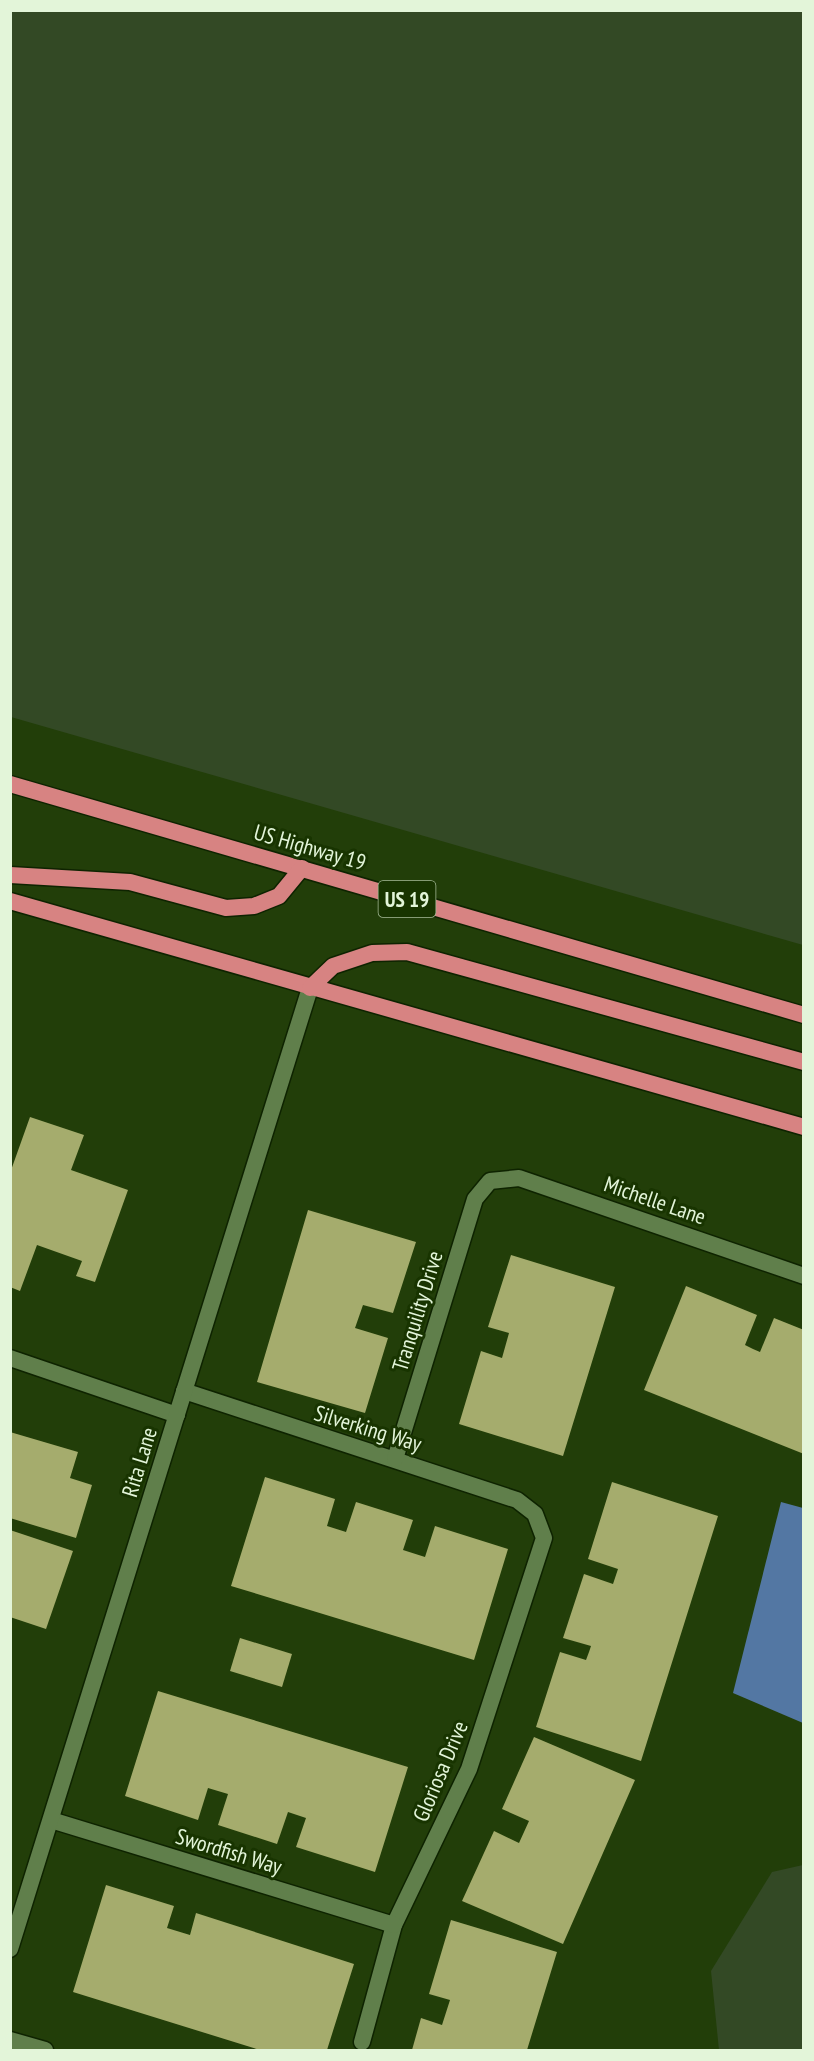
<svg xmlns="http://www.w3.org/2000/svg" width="814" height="2061" font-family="'PT Sans Narrow',sans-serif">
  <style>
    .green { fill: #334925 }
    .water { fill: #5377a3 }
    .building { fill: #a5ac6d }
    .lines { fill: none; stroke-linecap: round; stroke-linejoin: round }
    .minor-casing { stroke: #0e2300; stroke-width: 19 }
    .trunk-casing { stroke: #0e2300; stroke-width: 19 }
    .minor { stroke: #607f4b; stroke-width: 16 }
    .trunk { stroke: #d78382; stroke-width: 16 }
    .labels { text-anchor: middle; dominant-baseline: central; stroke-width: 6; stroke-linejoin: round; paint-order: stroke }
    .shield { fill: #183400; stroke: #a6bb98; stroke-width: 1.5 }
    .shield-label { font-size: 21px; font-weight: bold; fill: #e3f5d9 }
    .street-label { font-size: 22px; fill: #e3f5d9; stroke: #183400 }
  </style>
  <rect width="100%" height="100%" fill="#223e09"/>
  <g class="green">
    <polygon points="10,11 803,11 803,945 11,717"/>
    <polygon points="803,1865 803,2050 719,2050 711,1971 772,1872"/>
  </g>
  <polygon class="water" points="781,1502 803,1508 803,1723 733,1693"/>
  <g class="building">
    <polygon points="30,1117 84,1135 71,1170 128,1190 95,1282 76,1276 82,1261 37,1245 20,1291 10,1287 10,1173"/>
    <polygon points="308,1210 416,1242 393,1313 363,1305 355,1328 388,1338 365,1413 257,1382"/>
    <polygon points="511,1255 615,1287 563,1456 459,1424 481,1351 502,1358 509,1333 488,1327"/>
    <polygon points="686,1286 757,1315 745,1345 753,1349 760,1352 774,1318 804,1330 804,1454 644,1390"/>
    <polygon points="10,1432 78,1452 70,1478 92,1485 76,1538 10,1518"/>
    <polygon points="265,1477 335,1499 327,1526 346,1532 356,1502 413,1520 403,1550 425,1557 435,1526 508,1549 474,1660 231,1586"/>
    <polygon points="612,1482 718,1516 641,1761 536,1727 560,1652 586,1660 589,1652 591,1646 563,1638 584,1574 613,1584 618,1569 588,1559"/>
    <polygon points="10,1530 73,1551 46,1629 10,1617"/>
    <polygon points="240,1638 292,1654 282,1687 230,1671"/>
    <polygon points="158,1691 408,1767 375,1872 296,1847 306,1818 288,1812 277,1844 218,1825 228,1794 208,1788 198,1820 125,1796"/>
    <polygon points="534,1737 635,1780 563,1944 462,1901 494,1831 519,1843 529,1821 502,1809"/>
    <polygon points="106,1885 174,1906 167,1928 190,1935 196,1913 354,1964 327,2050 260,2050 73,1992"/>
    <polygon points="451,1920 557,1952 527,2050 412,2050 421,2018 442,2025 450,2000 429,1994"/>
  </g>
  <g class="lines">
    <g class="minor-casing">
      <g id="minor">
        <polyline points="10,1358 177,1415"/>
        <polyline points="184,1391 517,1500 535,1514 544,1538 469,1769 394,1925 362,2042"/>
        <polyline points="395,1459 475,1199 490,1181 519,1178 804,1276"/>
        <polyline points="51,1820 394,1925"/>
        <polyline points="10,1949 310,988"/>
        <polyline points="10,2040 45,2050"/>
      </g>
    </g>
    <g class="trunk-casing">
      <g id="trunk">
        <polyline points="10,784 804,1015"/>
        <polyline points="10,875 130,882 226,908 254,906 279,896 302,868"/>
        <polyline points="10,901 804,1127"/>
        <polyline points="310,988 333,966 372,953 407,952 804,1062"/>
      </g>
    </g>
    <use href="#minor" class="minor"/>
    <use href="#trunk" class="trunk"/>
  </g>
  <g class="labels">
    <rect class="shield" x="378.5" y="881" width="57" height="36" rx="4.5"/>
    <g class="shield-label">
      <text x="407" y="899">US 19</text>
    </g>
    <g class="street-label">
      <text transform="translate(310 847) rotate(16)">US Highway 19</text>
      <text transform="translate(655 1200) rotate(19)">Michelle Lane</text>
      <text transform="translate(417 1311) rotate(-73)">Tranquility Drive</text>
      <text transform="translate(368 1428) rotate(17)">Silverking Way</text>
      <text transform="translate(139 1462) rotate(-73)">Rita Lane</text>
      <text transform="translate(440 1771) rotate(-67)">Gloriosa Drive</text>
      <text transform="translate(229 1851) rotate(17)">Swordfish Way</text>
    </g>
  </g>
  <rect width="814" height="2061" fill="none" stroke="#e3f5d9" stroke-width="24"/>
</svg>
